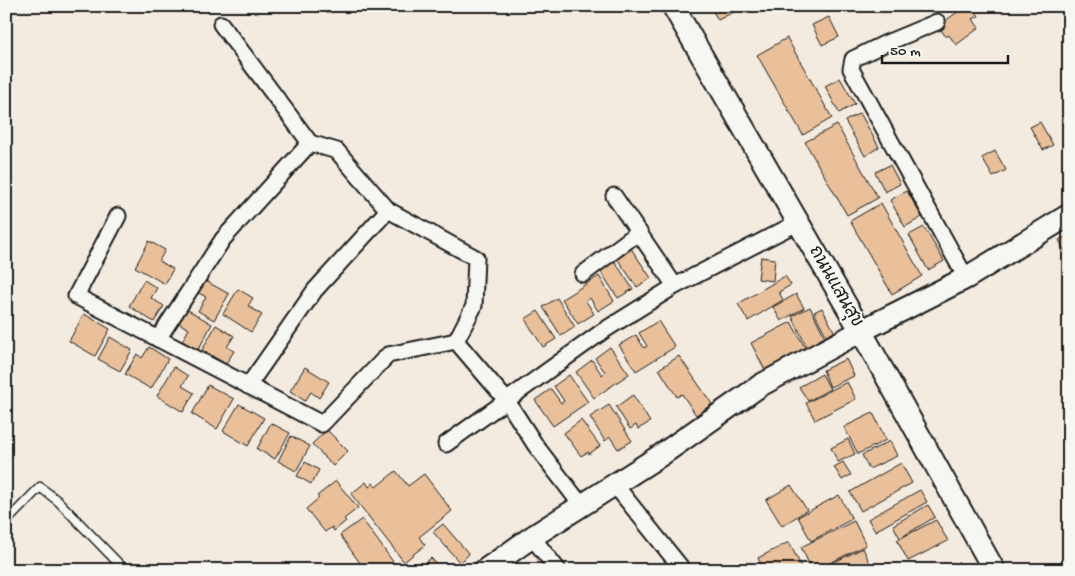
<svg xmlns="http://www.w3.org/2000/svg" width="1075" height="576" font-family="'Gochi Hand','Playpen Sans Thai',sans-serif">
  <style>
    .building { fill: #e9c099; stroke: #1c1c1c }
    .lines { fill: none; stroke-linecap: round; stroke-linejoin: round }
    .lane-casing { stroke: #1c1c1c; stroke-width: 11 }
    .street-casing { stroke: #1c1c1c; stroke-width: 19 }
    .secondary-casing { stroke: #1c1c1c; stroke-width: 25 }
    .lane { stroke: #f6f6f2; stroke-width: 8 }
    .street { stroke: #f6f6f2; stroke-width: 15 }
    .secondary { stroke: #f6f6f2; stroke-width: 21 }
    .labels { text-anchor: middle; dominant-baseline: central; stroke-width: 4.5; stroke-linejoin: round; paint-order: stroke }
    .street-label { font-size: 18px; fill: #1c1c1c; stroke: #f6f6f2 }
  </style>
  <rect width="100%" height="100%" fill="#f3ebe0"/>
  <filter id="ink" filterUnits="userSpaceOnUse"><feTurbulence type="fractalNoise" baseFrequency=".02" numOctaves="2"/><feDisplacementMap in="SourceGraphic" scale="10" xChannelSelector="R" yChannelSelector="G"/><feConvolveMatrix kernelMatrix="1 2 1 2 8 2 1 2 1" color-interpolation-filters="sRGB"/></filter>
  <g filter="url(#ink)">
    <g class="building">
      <polygon points="710,6 745,6 718,20"/>
      <polygon points="966,6 972,6 979,16 973,19 979,28 956,45 949,35 946,37 938,26"/>
      <polygon points="829,17 839,37 822,45 812,25"/>
      <polygon points="787,38 832,118 803,135 757,55"/>
      <polygon points="840,78 855,104 839,113 825,86"/>
      <polygon points="860,113 879,147 865,156 845,121"/>
      <polygon points="1040,122 1053,145 1043,150 1030,127"/>
      <polygon points="837,125 878,198 847,215 805,142"/>
      <polygon points="995,151 1006,170 993,177 982,158"/>
      <polygon points="890,165 900,184 885,192 875,172"/>
      <polygon points="907,191 922,217 905,227 890,200"/>
      <polygon points="881,203 922,276 892,294 850,221"/>
      <polygon points="924,227 944,261 928,270 909,235"/>
      <polygon points="1069,235 1069,255 1067,256 1059,240"/>
      <polygon points="149,241 165,250 159,261 173,269 165,284 135,267"/>
      <polygon points="630,247 651,278 637,287 616,257"/>
      <polygon points="761,257 775,259 773,281 758,279"/>
      <polygon points="613,259 633,289 618,298 598,268"/>
      <polygon points="599,276 614,301 598,311 590,298 586,301 594,314 578,324 562,299"/>
      <polygon points="785,276 791,285 779,292 783,300 748,321 738,304"/>
      <polygon points="144,280 157,288 151,298 164,306 154,322 129,306"/>
      <polygon points="204,280 229,294 214,320 198,311 206,297 197,292"/>
      <polygon points="238,289 253,298 248,306 262,315 251,332 223,314"/>
      <polygon points="796,294 804,308 781,321 773,307"/>
      <polygon points="557,298 575,327 561,336 543,307"/>
      <polygon points="183,307 212,324 198,350 182,341 189,329 175,321"/>
      <polygon points="810,307 827,341 808,350 792,316"/>
      <polygon points="822,308 835,333 827,337 814,312"/>
      <polygon points="538,311 556,339 543,347 525,319"/>
      <polygon points="84,314 110,329 95,356 69,341"/>
      <polygon points="658,321 675,347 636,371 619,345 636,335 644,348 647,346 639,333"/>
      <polygon points="791,322 807,351 766,372 751,343"/>
      <polygon points="216,325 234,336 227,347 234,351 226,364 202,350"/>
      <polygon points="110,337 132,350 120,371 98,359"/>
      <polygon points="149,347 168,359 151,389 125,374 137,354 142,358"/>
      <polygon points="610,347 629,374 594,398 576,372 592,360 602,375 605,372 595,358"/>
      <polygon points="679,356 712,404 696,415 682,394 677,397 659,369"/>
      <polygon points="846,359 854,376 830,387 823,370"/>
      <polygon points="174,367 188,376 182,386 194,393 183,412 157,396"/>
      <polygon points="305,367 329,382 319,398 311,392 305,401 290,391"/>
      <polygon points="822,374 830,389 808,401 799,387"/>
      <polygon points="569,375 588,402 553,426 535,400 551,389 561,403 564,401 554,386"/>
      <polygon points="847,382 856,399 815,420 806,403"/>
      <polygon points="208,385 234,399 217,429 192,414"/>
      <polygon points="633,395 650,422 638,429 636,425 630,429 616,407"/>
      <polygon points="239,404 264,418 248,446 223,431"/>
      <polygon points="609,405 632,441 618,449 610,437 605,441 590,417"/>
      <polygon points="873,413 886,440 858,454 844,427"/>
      <polygon points="581,420 600,446 589,454 588,452 581,456 564,433"/>
      <polygon points="271,423 290,433 275,459 257,449"/>
      <polygon points="327,430 348,451 333,466 312,444"/>
      <polygon points="291,436 310,446 296,471 278,461"/>
      <polygon points="848,439 855,454 838,462 831,448"/>
      <polygon points="890,441 897,456 869,469 862,455"/>
      <polygon points="305,462 319,470 311,484 297,476"/>
      <polygon points="843,462 851,475 842,480 834,467"/>
      <polygon points="901,463 912,483 861,511 850,492"/>
      <polygon points="396,471 408,486 424,474 452,511 419,537 425,545 404,562 351,494 366,482 369,487 373,483 376,487"/>
      <polygon points="336,481 358,508 344,519 346,521 334,531 332,527 325,532 306,509 319,498 317,496"/>
      <polygon points="791,485 807,510 782,526 766,500"/>
      <polygon points="920,490 927,502 875,531 868,519"/>
      <polygon points="839,495 852,519 811,541 798,517"/>
      <polygon points="928,505 935,517 900,538 893,525"/>
      <polygon points="362,519 399,570 365,570 340,535"/>
      <polygon points="936,520 948,541 908,561 897,540"/>
      <polygon points="854,521 866,545 816,570 812,570 801,547"/>
      <polygon points="443,524 469,554 460,563 433,532"/>
      <polygon points="789,542 803,570 761,570 763,568 758,558"/>
      <polygon points="863,548 873,570 818,570"/>
      <polygon points="431,558 442,570 417,570"/>
    </g>
    <g class="lines">
      <g class="lane-casing">
        <polyline id="lane" points="6,522 40,487 58,501 125,570"/>
      </g>
      <g class="street-casing">
        <g id="street">
          <polyline points="937,22 884,44 853,59 851,69 966,278"/>
          <polyline points="221,24 310,143 337,151 388,210 476,258 474,306 456,341 507,401 536,446 582,506"/>
          <polyline points="614,196 675,286"/>
          <polyline points="118,216 76,296 322,424 388,355 456,341"/>
          <polyline points="583,274 639,232"/>
          <polyline points="158,339 223,239 310,143"/>
          <polyline points="248,386 315,290 388,210"/>
          <polyline points="446,444 603,331 675,286 797,223"/>
          <polyline points="615,485 683,570"/>
          <polyline points="532,537 558,570"/>
        </g>
      </g>
      <g class="secondary-casing">
        <g id="secondary">
          <polyline points="673,6 861,331 994,570"/>
          <polyline points="485,570 532,537 661,455 761,385 861,331 966,278 1069,215"/>
        </g>
      </g>
      <use href="#lane" class="lane"/>
      <use href="#street" class="street"/>
      <use href="#secondary" class="secondary"/>
    </g>
  </g>
  <g class="labels">
    <g class="street-label">
      <text transform="translate(835 287) rotate(60)">ถนนแสนสุข</text>
    </g>
  </g>
  <rect width="1075" height="576" fill="none" stroke="#f6f6f2" stroke-width="25"/>
  <rect x="12" y="12" width="1050" height="551" fill="none" stroke="#1c1c1c" stroke-width="2" filter="url(#ink)"/>
  <path d="M882 55v8h126v-8" fill="none" stroke="#1c1c1c" stroke-width="2.5"/>
  <text x="890" y="55" font-size="15" fill="#1c1c1c" stroke="#f6f6f2" stroke-width="4" paint-order="stroke">50 m</text>
</svg>
